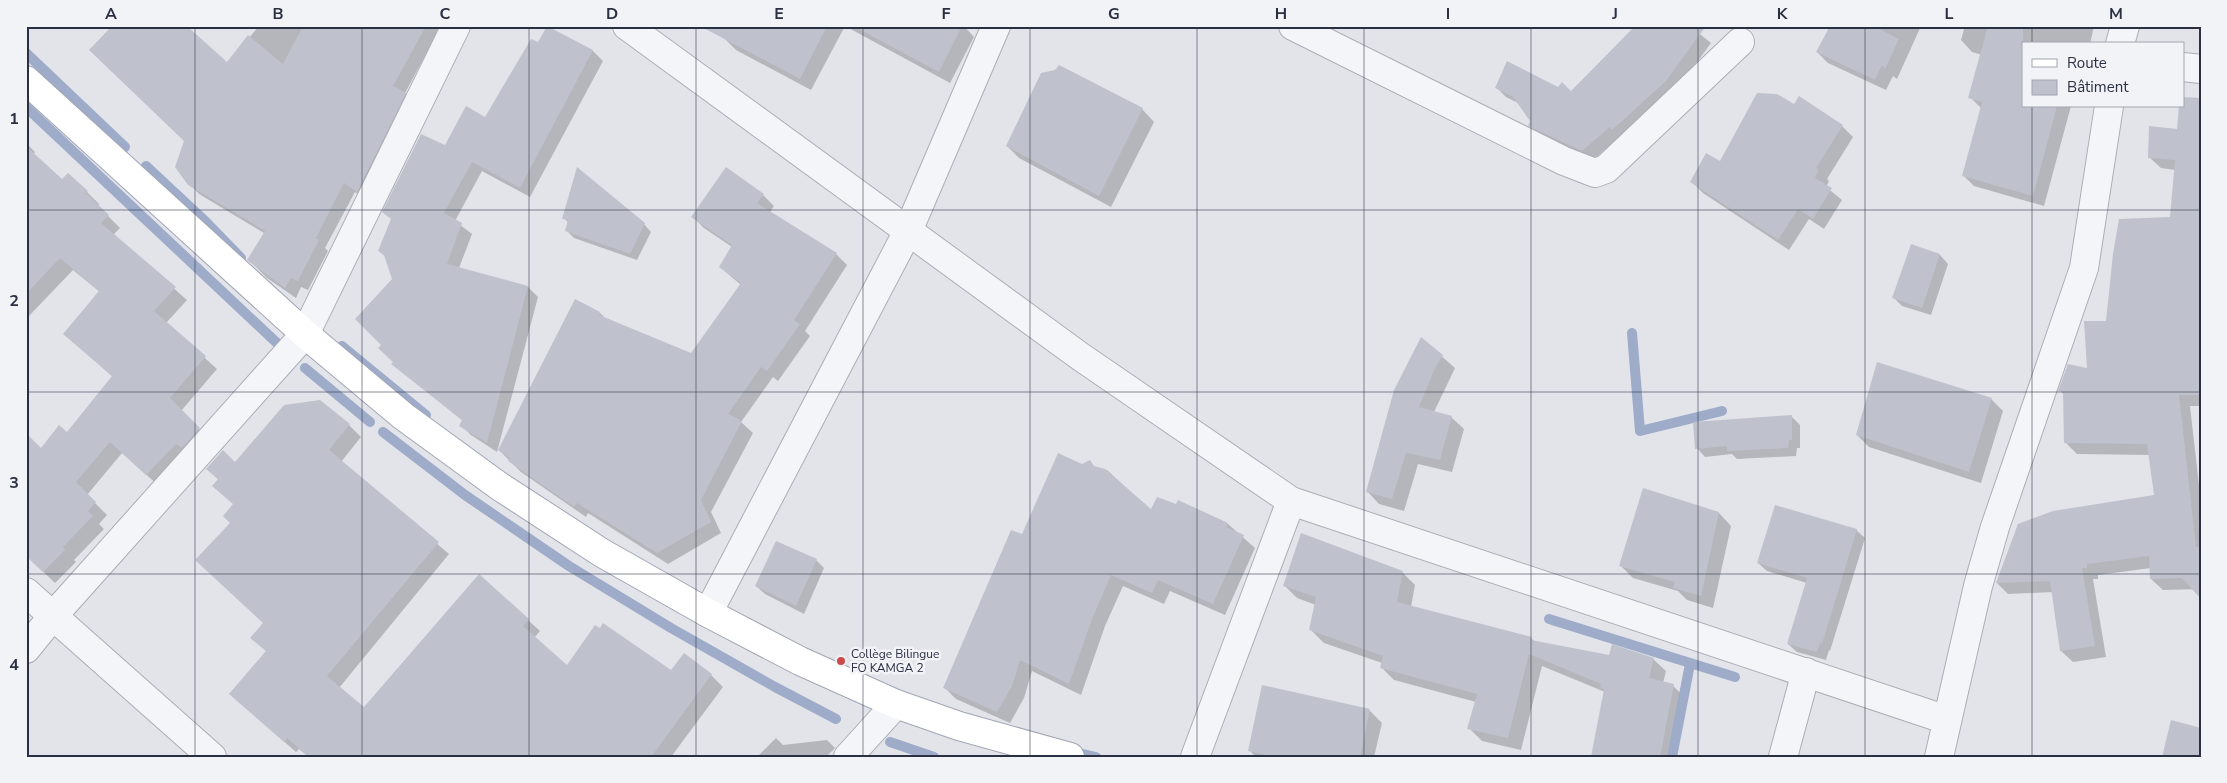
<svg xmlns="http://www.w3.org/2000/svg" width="2227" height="783" font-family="'Nunito Sans',sans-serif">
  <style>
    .shadow { fill: #0003 }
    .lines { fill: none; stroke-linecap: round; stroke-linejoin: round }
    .stream { stroke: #9eacc9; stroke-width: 10 }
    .building { fill: #bfc2cc }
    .minor-casing { stroke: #abaeb7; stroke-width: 30 }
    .major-casing { stroke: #a1a6b5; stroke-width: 30 }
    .minor { stroke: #f4f5f8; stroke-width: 28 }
    .major { stroke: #fff; stroke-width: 28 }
    .grid { fill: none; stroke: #2a2f41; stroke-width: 1; stroke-opacity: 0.55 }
    .poi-dot { fill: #cb4b4a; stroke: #f1f3f7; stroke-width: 2 }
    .labels { text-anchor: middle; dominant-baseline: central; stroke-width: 5; stroke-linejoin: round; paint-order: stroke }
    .poi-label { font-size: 12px; fill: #2a2f41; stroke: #f1f3f7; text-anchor: start }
    .neatline { fill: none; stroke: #2a2f41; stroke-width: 2 }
    .grid-label { font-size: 16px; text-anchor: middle; font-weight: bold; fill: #2a2f41 }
  </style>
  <rect width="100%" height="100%" fill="#e2e4ea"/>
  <g class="shadow">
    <polygon points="259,26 441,26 405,93 415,104 367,201 355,192 325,248 328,251 308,290 301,287 296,298 267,278 249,260 264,233 199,194 189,183 227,64"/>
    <polygon points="730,26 845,26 811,90 736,50 724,38"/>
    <polygon points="845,26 964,26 974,37 950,83"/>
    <polygon points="1690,26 1711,43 1676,91 1623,139 1620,136 1593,160 1540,135 1530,126 1532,121 1520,104 1506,97 1496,87 1558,88 1571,93"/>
    <polygon points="1832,26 1921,26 1897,79 1893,76 1886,90 1828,63 1817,52"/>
    <polygon points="1965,26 2094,26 2090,44 2023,44 2023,106 2071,106 2044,206 1974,186 1963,175 1982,109 1970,97 1982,55 1972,52 1961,40"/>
    <polygon points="548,28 593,51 603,61 530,197 482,171 455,221 472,234 459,268 528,287 538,297 497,452 471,435 461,425 463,421 393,364 394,362 383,345 393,280 386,257 379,251 445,147 486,118 538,44"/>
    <polygon points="1794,106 1842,126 1853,137 1827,179 1829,181 1826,187 1842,200 1824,229 1809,219 1789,250 1703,193 1692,182 1721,163"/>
    <polygon points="1142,109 1154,122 1111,207 1019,158 1007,146"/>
    <polygon points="2201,131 2201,406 2190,406 2201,503 2201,589 2163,590 2151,579 2151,568 2098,575 2098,579 2093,579 2106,657 2073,662 2061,651 2053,592 2008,594 1997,583 2155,496 2150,455 2077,454 2066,443 2064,395 2060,390 2089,370 2107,322 2171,218 2175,170 2161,168 2149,157"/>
    <polygon points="26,143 35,152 33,154 62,180 68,175 87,192 99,204 98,206 120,228 113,235 187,300 166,323 217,369 181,411 211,441 159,486 122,453 87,495 107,515 99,524 104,529 74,560 76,562 55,583 26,555 41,450 67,434 113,377 65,334 100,292 73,270 28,317 26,315"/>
    <polygon points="763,195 774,206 770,212 836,254 847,265 805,331 810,336 778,381 773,377 741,422 753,433 711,512 721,533 668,564 588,513 586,517 521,472 499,450 600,313 606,319 692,355 741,285 720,267 732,247 704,228 693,217"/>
    <polygon points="564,218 644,224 651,232 637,260 574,238 566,230 569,223"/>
    <polygon points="1912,246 1940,255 1948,264 1931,315 1902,306 1894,298"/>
    <polygon points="1422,339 1455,368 1434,412 1451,417 1464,429 1452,472 1418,464 1404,511 1379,504 1367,491"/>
    <polygon points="1991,399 2003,411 1981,483 1869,447 1857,435"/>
    <polygon points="1791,416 1800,425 1800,448 1797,448 1796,456 1737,459 1732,454 1705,457 1697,448"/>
    <polygon points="349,425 361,437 341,462 449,554 339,688 364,709 528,620 540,631 534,638 567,667 671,672 684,655 711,675 723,687 671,757 309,757 299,749 296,752 230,694 267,652 264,649 264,623 232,523 234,505 219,480 207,469 235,464"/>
    <polygon points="1082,465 1107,470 1151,511 1176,506 1178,502 1228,524 1255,548 1225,615 1170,591 1164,604 1123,586 1105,626 1081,695 1032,671 1024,698 1010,723 956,699 945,688 1022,536"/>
    <polygon points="1719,513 1731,526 1713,608 1687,600 1678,591 1633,578 1621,566"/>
    <polygon points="1856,530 1865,538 1830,651 1829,650 1826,660 1797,652 1788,644 1807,583 1767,571 1758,563"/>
    <polygon points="816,560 824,568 804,614 765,594 756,586"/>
    <polygon points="1402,572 1415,585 1411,607 1531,638 1535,642 1610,656 1653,659 1666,671 1663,683 1673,686 1686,698 1675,757 1592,757 1605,692 1542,666 1521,750 1482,741 1469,728 1476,702 1394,680 1381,667 1382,663 1324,643 1311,630 1316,605 1297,598 1284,585"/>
    <polygon points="1263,687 1370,711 1382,723 1374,757 1256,757 1249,750"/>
    <polygon points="776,738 783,745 827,740 835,748 826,757 757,757"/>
  </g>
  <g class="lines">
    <g class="stream">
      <polyline points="26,53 125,147"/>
      <polyline points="26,107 278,344"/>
      <polyline points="146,166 206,222 241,258"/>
      <polyline points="1632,333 1640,431 1722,411"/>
      <polyline points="342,346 426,415"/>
      <polyline points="305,368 370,422"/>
      <polyline points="383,432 465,495 569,566 671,628 775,687 836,719"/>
      <polyline points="1549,619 1735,677"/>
      <polyline points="890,742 934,757"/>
      <polyline points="1070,751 1096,757"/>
      <polyline points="1672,757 1690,664"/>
    </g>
  </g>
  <g class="building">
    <polygon points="112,26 187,26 227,62 248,35 283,64 303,26 426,26 393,86 406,93 357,192 344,183 316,238 319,240 298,281 291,278 285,288 247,260 265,231 188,185 175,167 184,141 89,50"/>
    <polygon points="547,26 593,50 520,188 472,162 444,213 462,223 447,264 528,286 487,443 459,426 462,420 391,364 393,362 378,348 381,345 355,319 392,279 384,255 378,251 391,219 382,212 421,134 445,145 466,106 485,117 531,39 538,42"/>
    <polygon points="700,26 827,26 800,79"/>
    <polygon points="853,26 962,26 939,72"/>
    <polygon points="1635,26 1706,26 1666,81 1612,130 1610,127 1582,151 1528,126 1530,121 1513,97 1495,88 1507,61 1558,87 1562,82 1571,91"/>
    <polygon points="1830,26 1874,26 1899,39 1885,69 1882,65 1875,80 1816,52"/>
    <polygon points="1988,26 2023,26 2023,106 2057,106 2033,196 1962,176 1982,102 1968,98"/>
    <polygon points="1059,65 1143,108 1099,196 1006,146 1041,73 1055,70"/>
    <polygon points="1757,93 1777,94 1794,104 1799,96 1843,125 1816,168 1819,169 1815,178 1832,188 1813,219 1798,209 1778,240 1690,182 1706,153 1720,161"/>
    <polygon points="2183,97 2201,98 2201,395 2179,395 2196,547 2201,547 2201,599 2182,578 2150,579 2149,556 2087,564 2087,568 2082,568 2095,646 2060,651 2050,581 1996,583 2018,524 2053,511 2154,495 2147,444 2064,443 2063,392 2058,391 2068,364 2087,368 2084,321 2106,321 2113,254 2119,219 2170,217 2175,160 2148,158 2149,126 2177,129 2179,106 2183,106"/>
    <polygon points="26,146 62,179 68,173 88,191 86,193 109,215 101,223 176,287 154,311 206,356 170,398 200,428 182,448 176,444 146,475 110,442 76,482 96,502 88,511 93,516 63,547 65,550 43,572 26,556 26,433 41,448 59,425 67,432 112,376 63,334 99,291 60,258 26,294"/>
    <polygon points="577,167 645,223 630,254 565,231 568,220 562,219"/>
    <polygon points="726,167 764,194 757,203 837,253 794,320 800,324 767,371 761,367 728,414 742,421 701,500 711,522 657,553 577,503 574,507 508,461 510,458 498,450 575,299 600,312 599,315 691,353 741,283 719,267 732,245 691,217"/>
    <polygon points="1911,244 1940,254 1922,308 1892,298"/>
    <polygon points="1421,337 1443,355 1435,368 1419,407 1452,416 1440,460 1406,453 1392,499 1366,492 1394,390"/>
    <polygon points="1877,362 1992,398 1969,472 1856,435"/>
    <polygon points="320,400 350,424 329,450 439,542 327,676 364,707 479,574 529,619 523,626 567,665 595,625 600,628 603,623 671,670 684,653 712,674 651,757 309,757 287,738 284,742 229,694 266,651 250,638 263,623 195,560 230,523 223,516 233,504 212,486 218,479 206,469 223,450 235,462 284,405"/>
    <polygon points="1792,415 1792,440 1789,440 1788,448 1727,451 1727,446 1695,449 1693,422"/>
    <polygon points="1058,453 1082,464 1090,460 1094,466 1105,469 1151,509 1157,497 1176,504 1178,500 1228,523 1226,527 1244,535 1213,604 1158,580 1152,593 1111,575 1094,614 1069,684 1020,660 1012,686 997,712 943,688 1011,530 1022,534"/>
    <polygon points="1643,488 1719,512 1701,596 1673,588 1675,582 1619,566"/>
    <polygon points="1775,505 1857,529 1822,644 1820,643 1817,652 1787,644 1807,578 1757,563"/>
    <polygon points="1301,533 1403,571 1397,602 1532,637 1531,640 1609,655 1612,644 1654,658 1649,678 1674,684 1660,757 1591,757 1604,689 1600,688 1601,684 1529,654 1508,738 1467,729 1477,694 1380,668 1383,656 1309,630 1316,597 1283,586"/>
    <polygon points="776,541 817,559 796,606 755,586"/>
    <polygon points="1262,685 1370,709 1360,757 1275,757 1248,751"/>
    <polygon points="2171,720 2201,728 2201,757 2162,757"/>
  </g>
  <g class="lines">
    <g class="minor-casing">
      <g id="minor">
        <polyline points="627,26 1081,357 1291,501 1947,720"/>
        <polyline points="1293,26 1564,161 1595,173 1606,169 1740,42"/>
        <polyline points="2120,44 2125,26"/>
        <polyline points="2183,67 2201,69"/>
        <polyline points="26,592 212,757"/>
        <polyline points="708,613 908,231 996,26"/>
        <polyline points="26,649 52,617 305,334 456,26"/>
        <polyline points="848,757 896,704"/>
        <polyline points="1195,757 1291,501"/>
        <polyline points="1783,757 1806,672"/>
        <polyline points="1939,757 1978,586 1995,527 2084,268 2109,106"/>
      </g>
    </g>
    <g class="major-casing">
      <polyline id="major" points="26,80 305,334 403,416 499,486 602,553 708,613 800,661 896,704 959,726 1070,757"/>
    </g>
    <use href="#minor" class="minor"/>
    <use href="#major" class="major"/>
  </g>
  <path class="grid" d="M195,26V757M362,26V757M529,26V757M696,26V757M863,26V757M1030,26V757M1197,26V757M1364,26V757M1531,26V757M1698,26V757M1865,26V757M2032,26V44M2032,106V757M26,210H2201M26,392H2201M26,574H2201"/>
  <circle class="poi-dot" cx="841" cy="661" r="5"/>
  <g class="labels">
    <g class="poi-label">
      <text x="851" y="654">Collège Bilingue<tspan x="851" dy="14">FO KAMGA 2</tspan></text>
    </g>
  </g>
  <rect width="2227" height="783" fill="none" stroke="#f1f3f7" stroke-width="55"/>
  <rect x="2022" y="42" width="162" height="65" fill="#f1f3f7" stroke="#a1a5ae"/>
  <rect x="2032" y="59" width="25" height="8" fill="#ffffff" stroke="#a1a5ae"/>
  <text x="2067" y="68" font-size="15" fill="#2a2f41">Route</text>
  <rect x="2032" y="80" width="25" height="15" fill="#bfc2cc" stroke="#a1a5ae"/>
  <text x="2067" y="92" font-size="15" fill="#2a2f41">Bâtiment</text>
  <rect x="28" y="28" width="2172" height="728" class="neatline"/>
  <g class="grid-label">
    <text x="111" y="19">A</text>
    <text x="278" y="19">B</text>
    <text x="445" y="19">C</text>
    <text x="612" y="19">D</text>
    <text x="779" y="19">E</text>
    <text x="946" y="19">F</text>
    <text x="1114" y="19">G</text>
    <text x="1281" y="19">H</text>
    <text x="1448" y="19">I</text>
    <text x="1615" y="19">J</text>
    <text x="1782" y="19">K</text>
    <text x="1949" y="19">L</text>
    <text x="2116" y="19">M</text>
    <text x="14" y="124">1</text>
    <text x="14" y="306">2</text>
    <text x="14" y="488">3</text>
    <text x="14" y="670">4</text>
  </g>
</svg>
